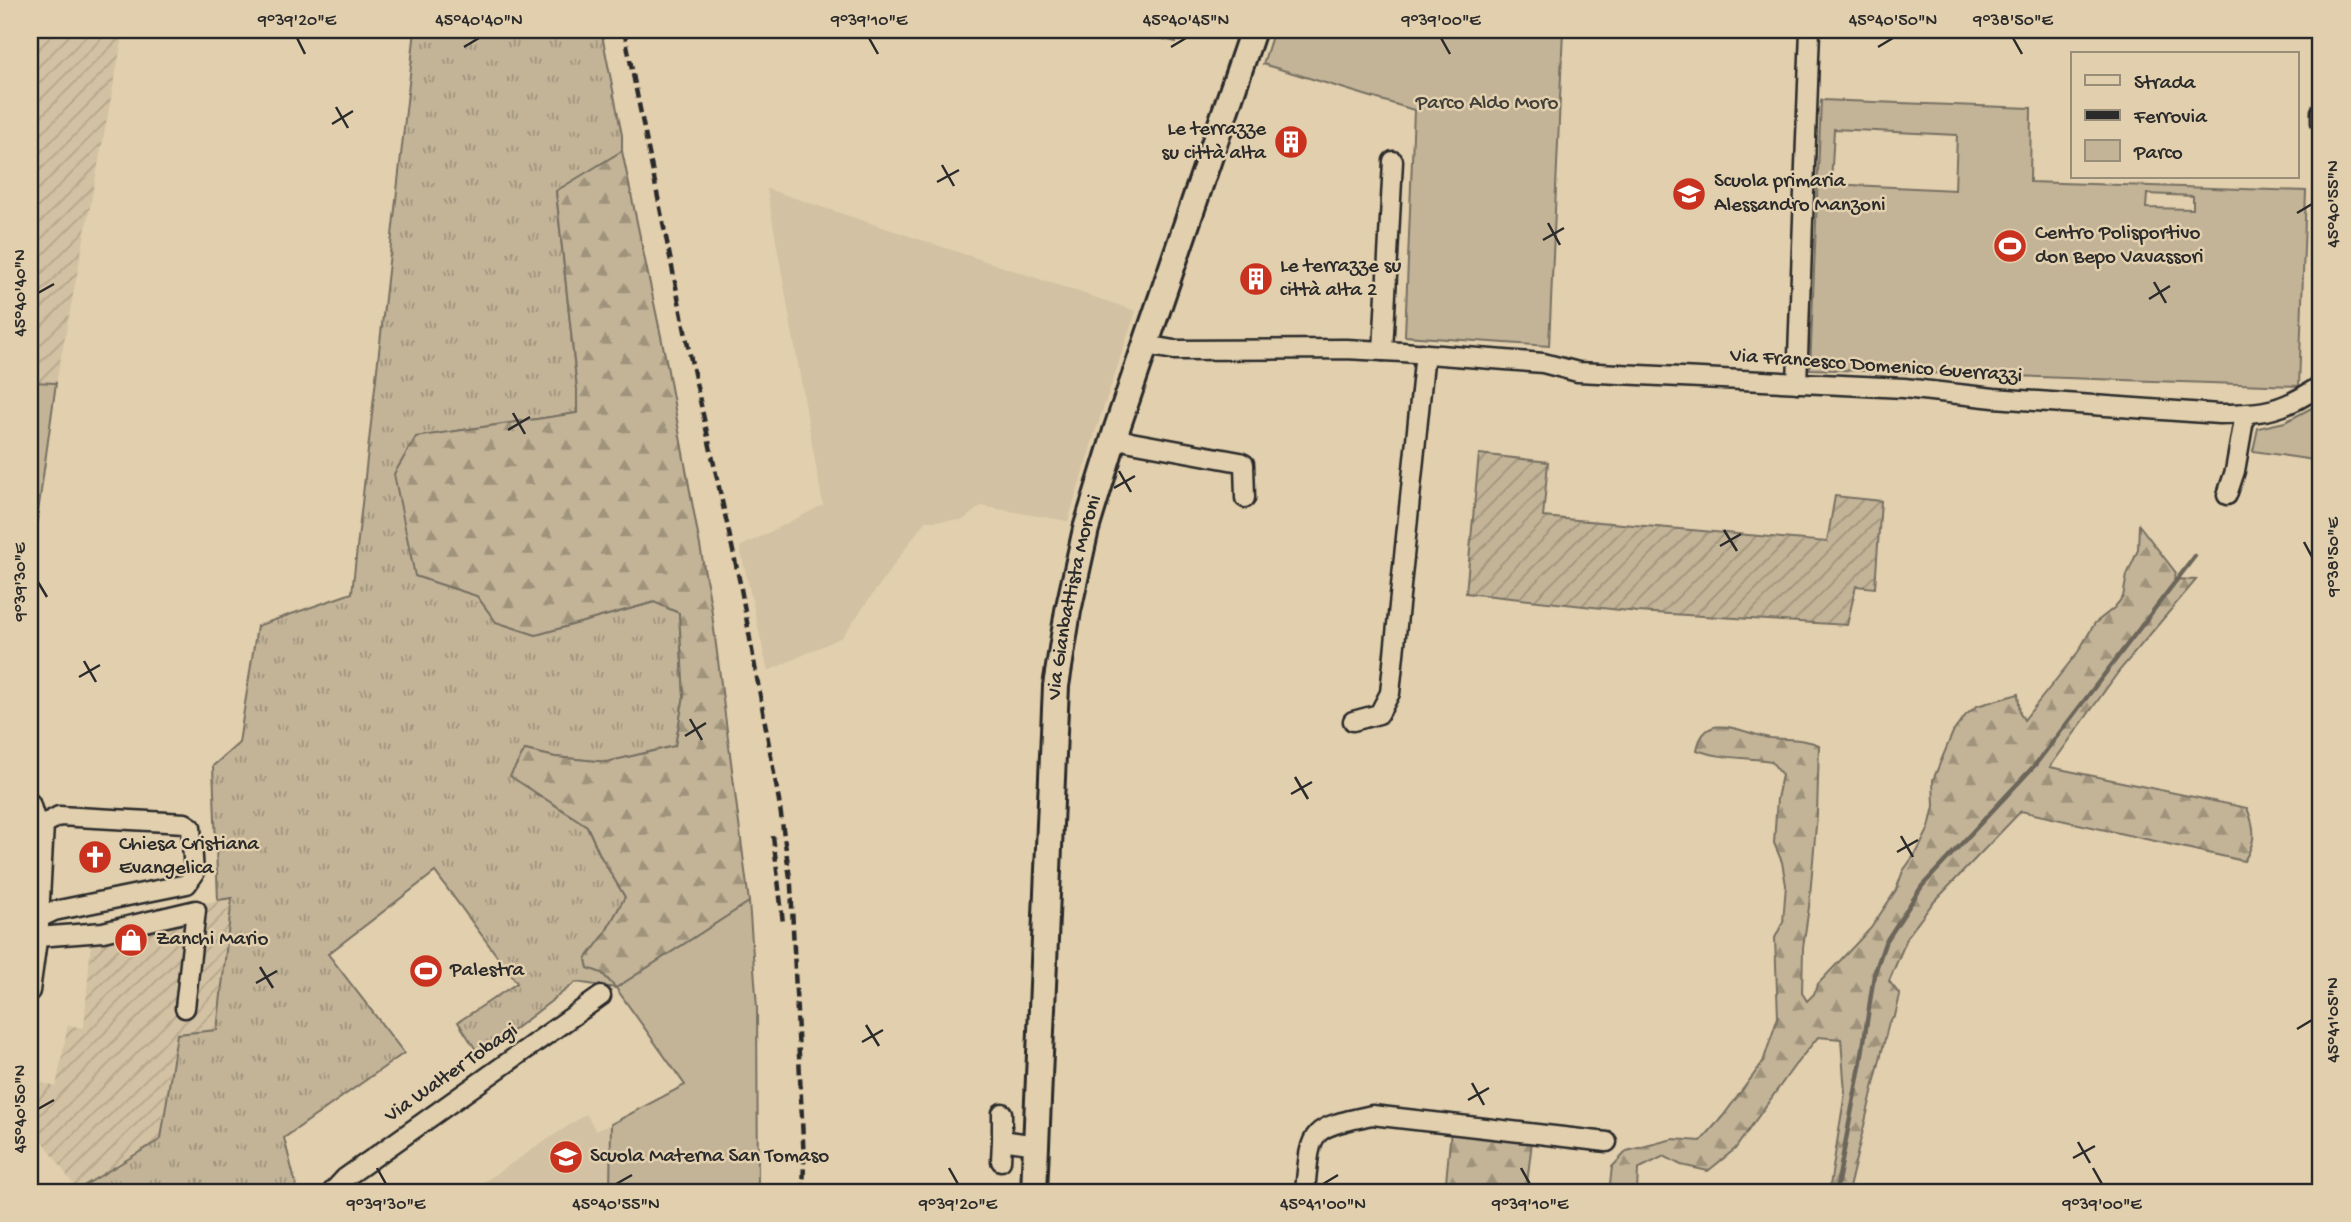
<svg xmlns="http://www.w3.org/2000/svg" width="2351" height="1222" font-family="'Gochi Hand',sans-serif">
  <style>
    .built { fill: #d2c1a2 }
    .industrial { fill: url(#industrial-furrows) }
    .grass { fill: url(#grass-tufts); stroke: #777062; stroke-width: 2 }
    .forest { fill: url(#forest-firs); stroke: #777062; stroke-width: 2 }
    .park { fill: #c3b498; stroke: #777062; stroke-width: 2; fill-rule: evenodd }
    .garden { fill: url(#garden-furrows); stroke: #777062; stroke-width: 2 }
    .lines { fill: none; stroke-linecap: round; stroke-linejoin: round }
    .stream { stroke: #6c665a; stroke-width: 4.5 }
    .street-casing { stroke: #2b2b2b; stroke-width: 23 }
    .secondary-casing { stroke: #2b2b2b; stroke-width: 30 }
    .street { stroke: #e1cfad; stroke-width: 18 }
    .secondary { stroke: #e1cfad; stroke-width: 24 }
    .rail { stroke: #2b2b2b; stroke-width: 4.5; stroke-dasharray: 10 5; stroke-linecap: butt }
    .ticks { fill: none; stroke: #2b2b2b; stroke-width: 2.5 }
    .labels { text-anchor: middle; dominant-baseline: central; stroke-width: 5; stroke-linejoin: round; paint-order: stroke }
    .park-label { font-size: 21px; fill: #42403b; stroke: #e1cfad }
    .poi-label { font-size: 21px; fill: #2b2b2b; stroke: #e1cfad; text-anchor: start }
    .street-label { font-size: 21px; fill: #2b2b2b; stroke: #e1cfad }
    .neatline { fill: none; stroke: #2b2b2b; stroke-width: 2.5 }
    .ticks-label { font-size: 18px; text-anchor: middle; fill: #2b2b2b }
  </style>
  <defs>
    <pattern id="industrial-furrows" width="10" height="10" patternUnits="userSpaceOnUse" patternTransform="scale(1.75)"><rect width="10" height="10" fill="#d2c1a2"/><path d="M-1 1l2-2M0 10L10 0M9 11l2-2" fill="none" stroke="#b4a68c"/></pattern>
    <pattern id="grass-tufts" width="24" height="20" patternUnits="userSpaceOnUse" patternTransform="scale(1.75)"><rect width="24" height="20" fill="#c3b498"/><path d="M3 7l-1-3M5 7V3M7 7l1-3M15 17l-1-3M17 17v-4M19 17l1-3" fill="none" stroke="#9f937c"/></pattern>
    <pattern id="forest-firs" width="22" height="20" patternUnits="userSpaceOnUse" patternTransform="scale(1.75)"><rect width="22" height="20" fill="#c3b498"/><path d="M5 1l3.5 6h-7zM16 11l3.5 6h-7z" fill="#9f937c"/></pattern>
    <pattern id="garden-furrows" width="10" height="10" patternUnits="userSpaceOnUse" patternTransform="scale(1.75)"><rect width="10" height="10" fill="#c3b498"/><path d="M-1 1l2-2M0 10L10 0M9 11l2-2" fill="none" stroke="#9f937c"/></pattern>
  </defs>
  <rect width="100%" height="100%" fill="#e1cfad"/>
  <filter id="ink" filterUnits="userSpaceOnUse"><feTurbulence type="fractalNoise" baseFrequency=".0143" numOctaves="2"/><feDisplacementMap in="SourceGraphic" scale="14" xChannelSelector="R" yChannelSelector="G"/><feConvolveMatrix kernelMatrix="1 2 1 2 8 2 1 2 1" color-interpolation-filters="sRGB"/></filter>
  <g filter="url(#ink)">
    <g class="built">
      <polygon points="767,189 1136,311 1094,436 1068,521 981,506 963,520 925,521 842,637 768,671 740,547 823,505"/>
      <polygon points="586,1114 596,1131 611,1124 610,1192 481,1192 481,1184"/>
    </g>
    <g class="industrial">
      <polygon points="30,30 124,30 56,383 30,382"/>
      <polygon points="232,897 217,1030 177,1034 162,1139 77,1190 43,1141 30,1137 30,1079 56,1087 68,1025 84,1028 92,929"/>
    </g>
    <polygon class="grass" points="415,30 601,30 622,135 622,151 556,192 577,389 577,413 416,437 415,576 477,596 496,622 536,635 655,602 679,613 684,696 675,746 607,762 555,757 525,750 536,795 553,802 587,826 601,857 625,897 604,935 586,959 588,968 602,973 616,988 576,982 480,1056 458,1022 517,983 435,872 328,954 404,1053 284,1138 297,1189 294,1192 77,1192 77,1190 161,1139 177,1034 217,1030 232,898 218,900 213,766 239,743 257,626 352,593"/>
    <g class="forest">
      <polygon points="622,151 666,360 711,606 749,902 616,988 602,973 588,968 586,959 604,935 625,897 601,857 587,826 510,776 525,750 555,757 607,762 675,746 684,696 679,613 654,602 536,635 496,622 477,596 415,576 394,474 416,437 577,413 577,389 556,191"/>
      <path d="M2139,525L2176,573L2174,579L2196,580L2119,671L2050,767L2247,808C2256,830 2256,842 2244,861L2021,811L1932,904L1908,936L1889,981L1900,995L1895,1016L1889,1022L1848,1192H1829L1845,1093L1841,1039L1818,1037L1795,1065L1735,1149L1708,1171L1681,1165L1664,1156L1638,1169L1637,1192H1609L1612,1167L1627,1151L1673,1139L1701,1141L1723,1116L1763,1062L1778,1017L1775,938L1783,922L1786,885L1782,862L1774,843L1777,799L1782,775L1771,761C1746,757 1721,759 1697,750C1705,708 1744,734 1770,738C1787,740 1803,738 1819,745L1817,814L1809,907L1803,948L1802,993L1807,1001L1814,994L1817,985L1871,928L1896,890L1903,871L1918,850L1929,828L1934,806L1933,780L1953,732L1966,715L1977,706L2018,694L2020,713L2024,720L2078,652L2095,623L2114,608L2123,597L2127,575L2138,550Z"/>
      <polygon points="1451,1130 1532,1141 1526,1192 1445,1192"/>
    </g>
    <g class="park">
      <polygon points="1128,30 1180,30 1176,42"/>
      <polygon points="1274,30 1563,30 1549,346 1405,336 1414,110 1263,64"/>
      <path d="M1821,100L2031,108L2030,182L2306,191L2299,386L1810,369ZM1834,129L1957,135L1955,190L1831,184ZM2147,194L2193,196V209L2146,208Z"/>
      <polygon points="30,382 56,383 30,570"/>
      <polygon points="2321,403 2321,461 2253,451 2258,428 2285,422"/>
      <polygon points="749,902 757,1008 758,1192 610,1192 611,1124 685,1085 616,988"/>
    </g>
    <polygon class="garden" points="1479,454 1548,462 1543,517 1827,542 1835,496 1881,501 1875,588 1856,586 1847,625 1638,612 1466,593"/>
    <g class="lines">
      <polyline class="stream" points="1836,1192 1861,1061 1874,975 1885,943 1922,886 2035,765 2195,556"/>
      <g class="street-casing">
        <g id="street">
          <polyline points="2321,112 2321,122"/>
          <path d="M1145,345L1174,350L1346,349L1402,352L1543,363L1578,372L1904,388L1994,398L2219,414C2264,414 2284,411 2321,385"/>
          <polyline points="1383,351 1393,161"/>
          <polyline points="1797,383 1810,30"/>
          <polyline points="1114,437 1131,442 1240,462 1244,464 1245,498"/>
          <polyline points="2227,495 2235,471 2245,414"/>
          <polyline points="1353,721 1379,714 1390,693 1424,362 1422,353"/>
          <polyline points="30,803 35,819 44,824"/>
          <polyline points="37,937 103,932 196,910 185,1008"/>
          <polyline points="30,991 39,926 39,918 44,824 59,816 185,823 191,827 194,874 187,884 54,911 39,918"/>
          <polyline points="1002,1140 1002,1113"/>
          <polyline points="1001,1161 1002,1140 1036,1145"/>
          <polyline points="332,1192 345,1178 601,996"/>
          <path d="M1305,1192C1311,1128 1308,1129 1372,1115L1607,1142"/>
        </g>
      </g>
      <g class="secondary-casing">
        <g id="secondary">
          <path id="s1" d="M1034,1192L1056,686L1068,611L1086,529L1117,428L1253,30"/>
        </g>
      </g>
      <use href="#street" class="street"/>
      <use href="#secondary" class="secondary"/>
      <g class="rail">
        <polyline points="624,30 688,346 740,583 779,801 791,885 804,1162 803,1192"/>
        <polyline points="773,836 783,923"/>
      </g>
    </g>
  </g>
  <path class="ticks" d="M297,38L305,54M869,38L878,54M1441,38L1450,54M2013,38L2022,54M464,47L479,38M1171,47L1186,38M1878,47L1893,38M336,107L348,128M332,124L353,111M942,165L954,186M937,182L959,170M2297,213L2312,204M1548,223L1560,245M1543,240L1564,228M2154,282L2166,303M38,293L54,284M2149,299L2170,286M513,413L525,434M508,430L530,417M1119,471L1131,492M1114,488L1135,476M1724,530L1737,551M2304,542L2312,557M1720,546L1741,534M38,582L47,597M84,661L96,682M79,677L100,665M690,719L702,740M685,736L706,723M1295,777L1308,799M1291,794L1312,782M1901,836L1913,857M1897,852L1918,840M260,967L273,988M256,983L277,971M866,1025L879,1046M2297,1029L2312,1020M862,1042L883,1030M1472,1083L1484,1105M1468,1100L1489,1088M38,1109L54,1100M2078,1142L2090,1163M2073,1158L2095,1146M377,1168L386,1184M949,1168L958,1184M1521,1168L1530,1184M2093,1168L2102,1184M616,1184L632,1175M1323,1184L1338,1175"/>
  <defs>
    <g id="building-disc" transform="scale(1.75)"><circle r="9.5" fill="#c8321e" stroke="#e1cfad"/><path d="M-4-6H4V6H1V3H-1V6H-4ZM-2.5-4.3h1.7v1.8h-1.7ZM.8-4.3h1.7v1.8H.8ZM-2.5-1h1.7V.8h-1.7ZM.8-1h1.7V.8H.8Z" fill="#fff"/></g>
    <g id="school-disc" transform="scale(1.75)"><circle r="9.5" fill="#c8321e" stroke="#e1cfad"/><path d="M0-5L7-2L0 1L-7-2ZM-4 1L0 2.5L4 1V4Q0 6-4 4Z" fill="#fff"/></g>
    <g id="stadium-disc" transform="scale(1.75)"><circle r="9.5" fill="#c8321e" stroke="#e1cfad"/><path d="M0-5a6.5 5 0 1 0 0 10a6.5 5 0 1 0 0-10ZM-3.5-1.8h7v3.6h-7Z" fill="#fff"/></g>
    <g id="church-disc" transform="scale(1.75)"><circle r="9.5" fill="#c8321e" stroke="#e1cfad"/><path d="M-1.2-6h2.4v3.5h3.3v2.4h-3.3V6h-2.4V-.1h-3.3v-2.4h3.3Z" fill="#fff"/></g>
    <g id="shop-disc" transform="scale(1.75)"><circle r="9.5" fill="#c8321e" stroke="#e1cfad"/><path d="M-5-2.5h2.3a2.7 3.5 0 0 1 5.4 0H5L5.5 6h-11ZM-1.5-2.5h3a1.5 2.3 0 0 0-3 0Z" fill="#fff"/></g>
  </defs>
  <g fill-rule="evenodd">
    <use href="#building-disc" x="1291" y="142"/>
    <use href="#school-disc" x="1689" y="194"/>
    <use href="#stadium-disc" x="2010" y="246"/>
    <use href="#building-disc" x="1256" y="279"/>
    <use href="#church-disc" x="95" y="857"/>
    <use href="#shop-disc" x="131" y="940"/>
    <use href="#stadium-disc" x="426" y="971"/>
    <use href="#school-disc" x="566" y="1157"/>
  </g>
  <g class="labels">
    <g class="park-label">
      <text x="1487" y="104">Parco Aldo Moro</text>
    </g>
    <g class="poi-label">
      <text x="1266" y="130" text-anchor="end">Le terrazze<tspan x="1266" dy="24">su città alta</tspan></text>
      <text x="1714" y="182">Scuola primaria<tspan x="1714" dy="24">Alessandro Manzoni</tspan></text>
      <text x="2035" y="234">Centro Polisportivo<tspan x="2035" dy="24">don Bepo Vavassori</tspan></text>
      <text x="1280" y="267">Le terrazze su<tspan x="1280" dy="24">città alta 2</tspan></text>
      <text x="119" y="845">Chiesa Cristiana<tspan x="119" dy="24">Evangelica</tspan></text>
      <text x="156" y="940">Zanchi Mario</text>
      <text x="450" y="971">Palestra</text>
      <text x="590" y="1157">Scuola Materna San Tomaso</text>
    </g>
    <g class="street-label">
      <text transform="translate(1876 367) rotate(4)">Via Francesco Domenico Guerrazzi</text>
      <text stroke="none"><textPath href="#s1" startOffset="597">Via Gianbattista Moroni</textPath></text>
      <text transform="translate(452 1074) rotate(-35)">Via Walter Tobagi</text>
    </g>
  </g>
  <rect width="2351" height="1222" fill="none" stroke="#e1cfad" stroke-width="77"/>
  <rect x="2071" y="52" width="228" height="126" fill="#e1cfad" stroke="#988d79" stroke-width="2"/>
  <rect x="2085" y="75" width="35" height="10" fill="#e1cfad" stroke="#988d79" stroke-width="2"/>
  <text x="2134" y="88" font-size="21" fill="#2b2b2b">Strada</text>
  <rect x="2085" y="110" width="35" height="10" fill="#2b2b2b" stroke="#988d79" stroke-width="2"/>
  <text x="2134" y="122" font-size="21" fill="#2b2b2b">Ferrovia</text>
  <rect x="2085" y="140" width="35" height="21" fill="#c3b498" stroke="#988d79" stroke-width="2"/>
  <text x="2134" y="158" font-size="21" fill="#2b2b2b">Parco</text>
  <rect x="38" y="38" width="2274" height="1146" class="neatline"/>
  <g class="ticks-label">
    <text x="297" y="25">9°39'20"E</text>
    <text x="479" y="25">45°40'40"N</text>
    <text x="869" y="25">9°39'10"E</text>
    <text x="1186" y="25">45°40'45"N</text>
    <text x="1441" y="25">9°39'00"E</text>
    <text x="1893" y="25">45°40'50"N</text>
    <text x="2013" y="25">9°38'50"E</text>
    <text transform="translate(2332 204) rotate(-90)" y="6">45°40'55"N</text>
    <text transform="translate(19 293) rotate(-90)" y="6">45°40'40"N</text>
    <text transform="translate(2332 557) rotate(-90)" y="6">9°38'50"E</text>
    <text transform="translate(19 582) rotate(-90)" y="6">9°39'30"E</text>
    <text transform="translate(2332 1020) rotate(-90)" y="6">45°41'05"N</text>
    <text transform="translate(19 1109) rotate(-90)" y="6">45°40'50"N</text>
    <text x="386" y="1209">9°39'30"E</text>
    <text x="616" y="1209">45°40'55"N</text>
    <text x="958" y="1209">9°39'20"E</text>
    <text x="1323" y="1209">45°41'00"N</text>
    <text x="1530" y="1209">9°39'10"E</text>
    <text x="2102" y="1209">9°39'00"E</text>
  </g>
</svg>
